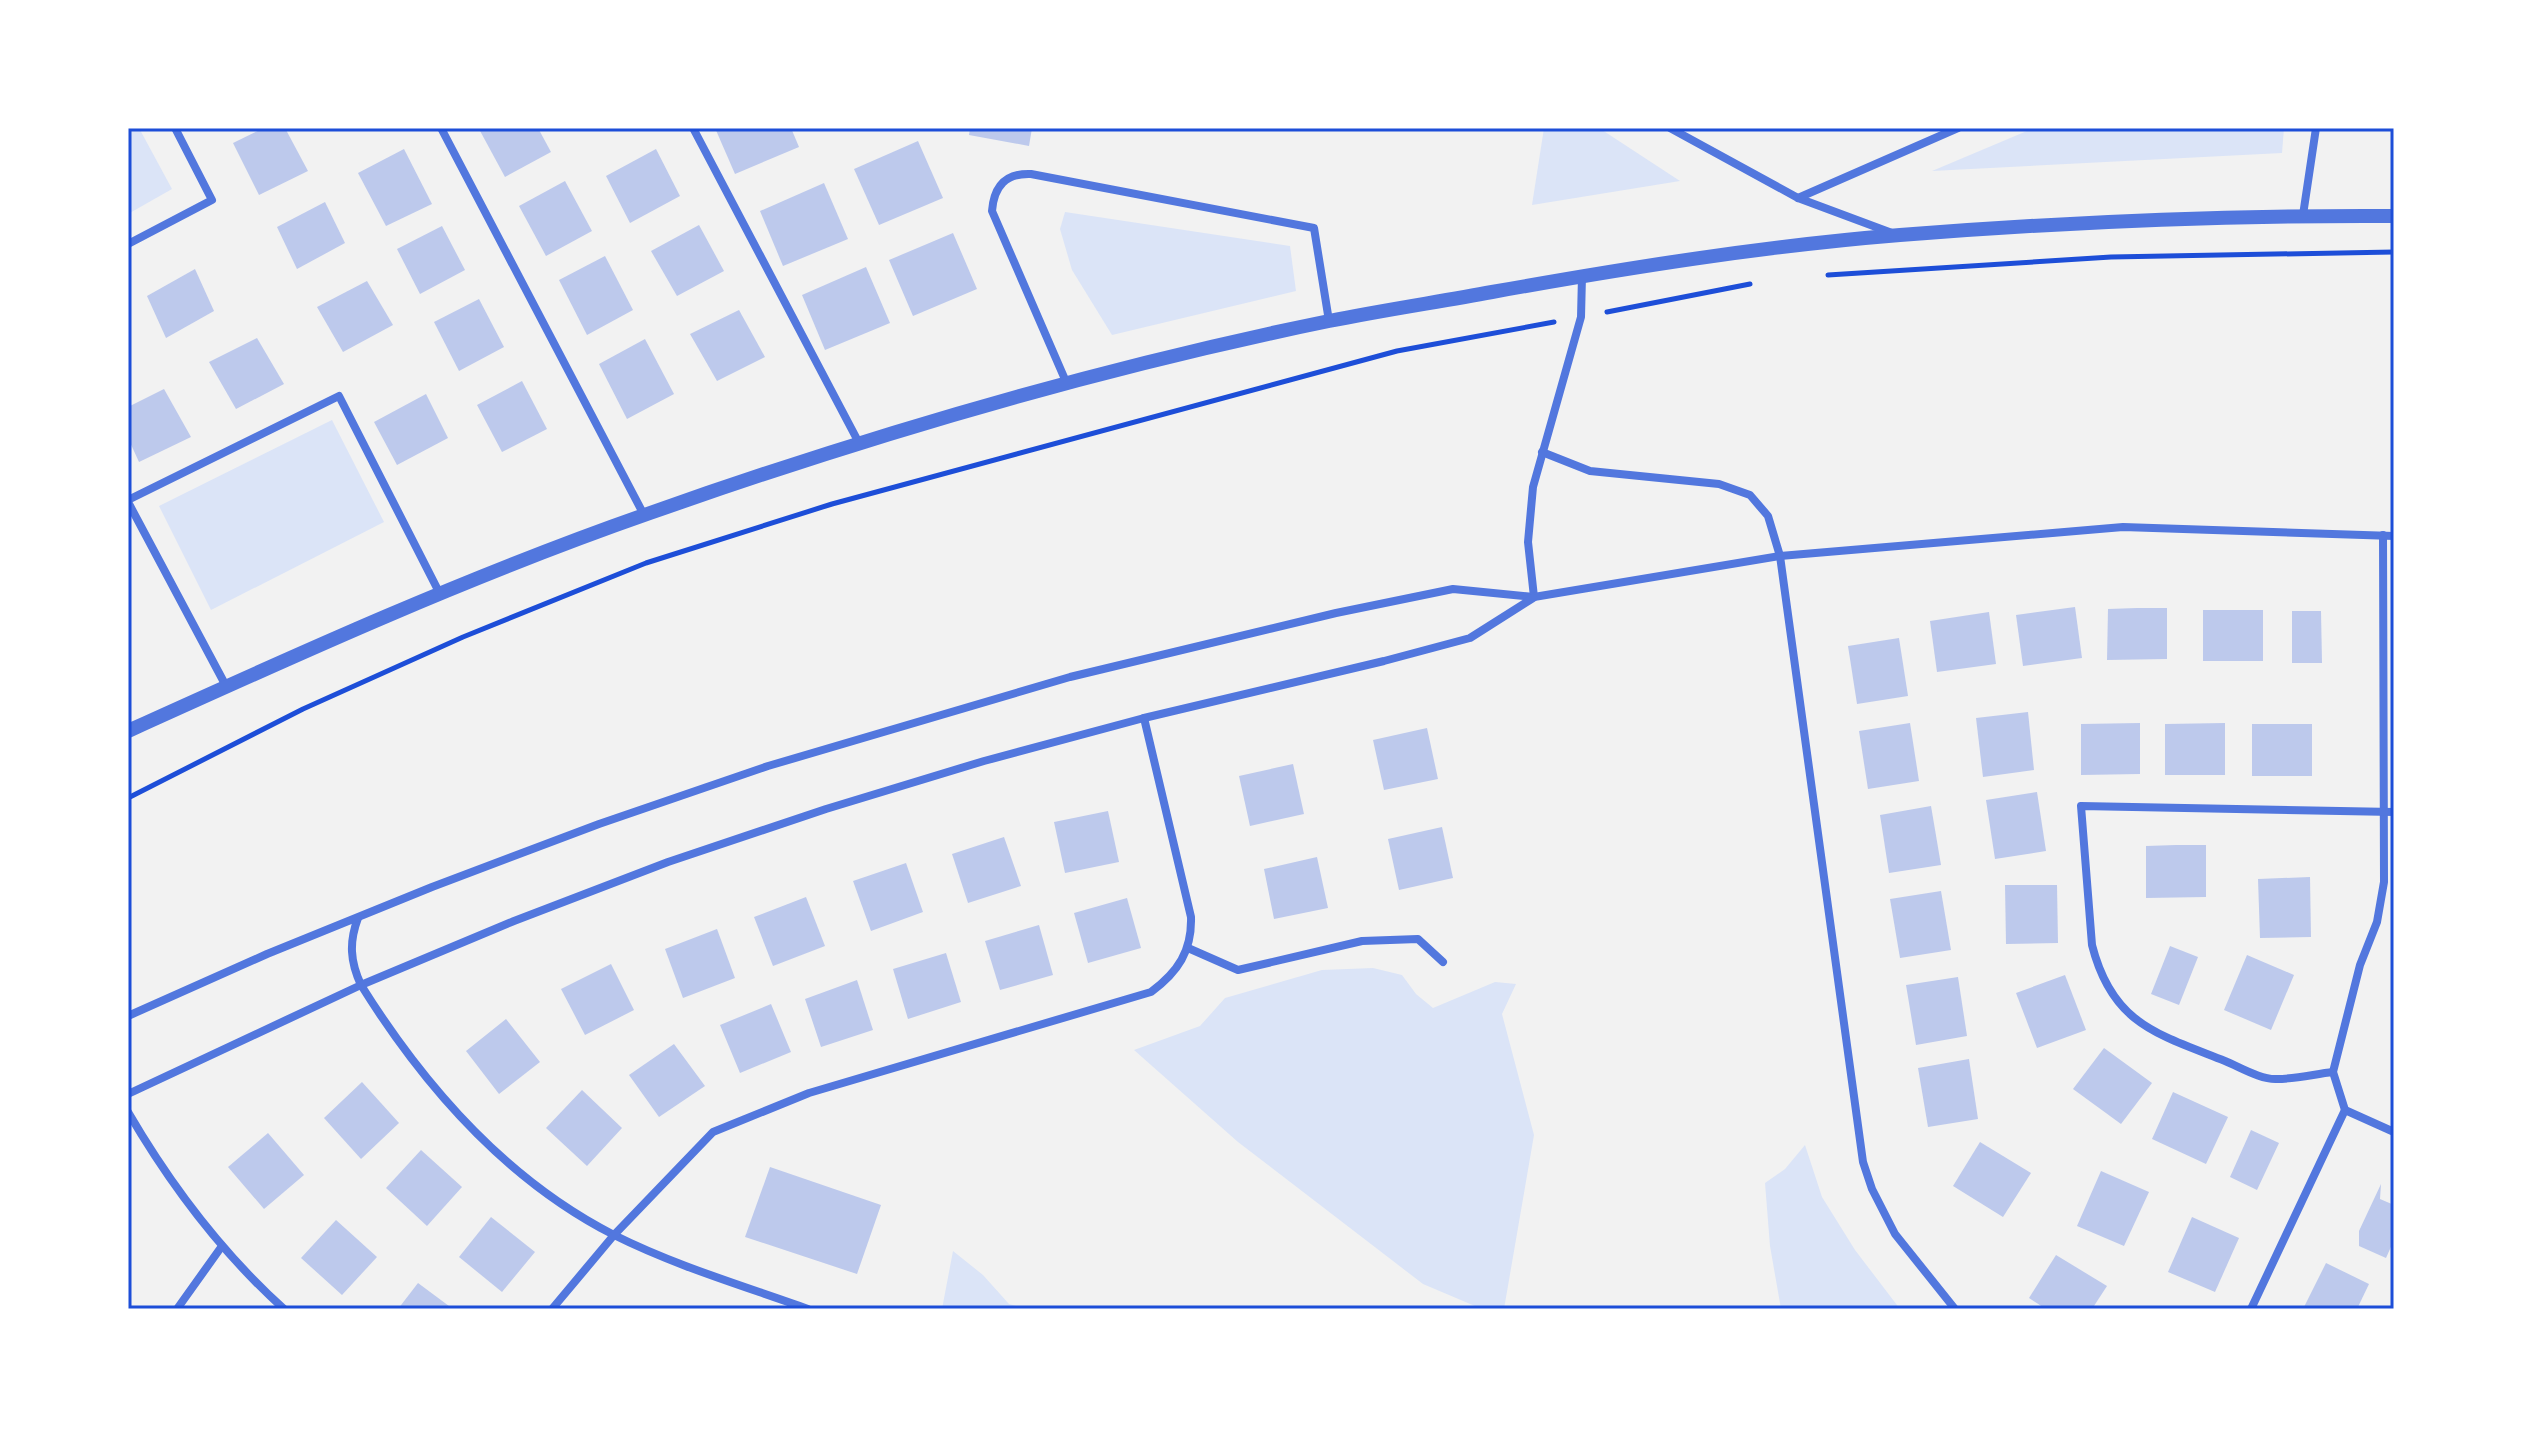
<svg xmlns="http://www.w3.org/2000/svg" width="2522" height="1437" font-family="'Archivo Narrow',sans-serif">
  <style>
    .green { fill: #dbe4f7 }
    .building { fill: #bdc9ec }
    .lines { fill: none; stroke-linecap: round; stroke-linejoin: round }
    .path { stroke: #1d4ed8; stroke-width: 5 }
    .minor { stroke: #5277de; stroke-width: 8 }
    .tertiary { stroke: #5277de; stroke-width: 14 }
    .neatline { fill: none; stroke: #1d4ed8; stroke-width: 3 }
  </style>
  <rect width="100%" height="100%" fill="#f2f2f2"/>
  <g class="green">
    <polygon points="128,128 139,128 172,189 128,214"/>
    <polygon points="1544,128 1599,128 1680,181 1532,205"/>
    <polygon points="2034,128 2284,128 2282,153 1932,171"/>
    <polygon points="1065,212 1290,246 1296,291 1112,335 1072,270 1060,229"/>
    <polygon points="332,420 384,522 211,610 159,506"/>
    <polygon points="1373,968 1402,975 1416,994 1433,1008 1495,982 1516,984 1502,1014 1534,1135 1504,1309 1482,1309 1423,1284 1238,1142 1134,1050 1200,1026 1225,998 1322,970"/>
    <polygon points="1805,1145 1822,1197 1855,1250 1900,1309 1781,1309 1770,1246 1765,1183 1785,1169"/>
    <polygon points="953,1251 983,1275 1009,1304 1027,1309 942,1309"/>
  </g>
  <g class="building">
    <polygon points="264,128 285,128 308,171 259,195 233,143"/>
    <polygon points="538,128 551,152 505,177 479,129"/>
    <polygon points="715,128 791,128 799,147 735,174"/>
    <polygon points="970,128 1032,128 1029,146 969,135"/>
    <polygon points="918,141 943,198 879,225 854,169"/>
    <polygon points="404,149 432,204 386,226 358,173"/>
    <polygon points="656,149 680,196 630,223 606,176"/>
    <polygon points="565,181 592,231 546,256 519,206"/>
    <polygon points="824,183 848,239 783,266 760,211"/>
    <polygon points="325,202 345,243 297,269 277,227"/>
    <polygon points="699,225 724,271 677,296 651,251"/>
    <polygon points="442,226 465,270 420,294 397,249"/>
    <polygon points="953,233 977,289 913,316 889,260"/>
    <polygon points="605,256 633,310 587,335 559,280"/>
    <polygon points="866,267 890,323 825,350 802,295"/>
    <polygon points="195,269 214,311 166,338 147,296"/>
    <polygon points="367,281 393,325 343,352 317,307"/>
    <polygon points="479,299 504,347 459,371 434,322"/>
    <polygon points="739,310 765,357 717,381 690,334"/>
    <polygon points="257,338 284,384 236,409 209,362"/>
    <polygon points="645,339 674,394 627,419 599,364"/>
    <polygon points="522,381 547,429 502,452 477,405"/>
    <polygon points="164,389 191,437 139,462 128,438 128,407"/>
    <polygon points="426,394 448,438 397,465 374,422"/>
    <polygon points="2075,607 2082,658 2023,666 2016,615"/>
    <polygon points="2137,608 2167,608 2167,659 2107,660 2108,609"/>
    <rect x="2203" y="610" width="60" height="51"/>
    <polygon points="2292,611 2321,611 2322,663 2292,663"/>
    <polygon points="1989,612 1996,664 1937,672 1930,621"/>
    <polygon points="1899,638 1908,696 1857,704 1848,646"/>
    <polygon points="2028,712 2034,770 1983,777 1976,718"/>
    <polygon points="1910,723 1919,781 1868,789 1859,731"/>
    <polygon points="2140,723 2140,774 2081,775 2081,724"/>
    <polygon points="2225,723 2225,775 2165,775 2165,724"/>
    <rect x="2252" y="724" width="60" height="52"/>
    <polygon points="1427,728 1438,779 1384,790 1373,740"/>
    <polygon points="1293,764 1304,814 1250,826 1239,776"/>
    <polygon points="2037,792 2046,851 1995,859 1986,800"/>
    <polygon points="1931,806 1941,865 1889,873 1880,815"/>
    <polygon points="1108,811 1119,862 1065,873 1054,822"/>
    <polygon points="1442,827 1453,878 1399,890 1388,839"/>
    <polygon points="1004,837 1021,886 968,903 952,854"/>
    <polygon points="2176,845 2206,845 2206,897 2146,898 2146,846"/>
    <polygon points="1317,857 1328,908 1274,919 1264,869"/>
    <polygon points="906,863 923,912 871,931 853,881"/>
    <polygon points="2310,877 2311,937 2260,938 2258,879"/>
    <polygon points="2005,885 2057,885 2058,943 2006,944"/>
    <polygon points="1941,891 1951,950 1900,958 1890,899"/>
    <polygon points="806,897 825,946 773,966 754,917"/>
    <polygon points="1127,898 1141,948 1088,963 1074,913"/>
    <polygon points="1039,925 1053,975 1000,990 985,941"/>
    <polygon points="717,929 735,978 683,998 665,949"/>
    <polygon points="2170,946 2198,957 2179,1005 2151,994"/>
    <polygon points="946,953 961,1002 908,1019 893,969"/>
    <polygon points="2247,955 2294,975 2271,1030 2224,1010"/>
    <polygon points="611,964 634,1010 585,1035 561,989"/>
    <polygon points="2065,975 2086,1030 2037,1048 2016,993"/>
    <polygon points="1958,977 1967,1036 1916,1045 1906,985"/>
    <polygon points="857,980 873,1030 821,1047 805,999"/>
    <polygon points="771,1004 791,1052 740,1073 720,1025"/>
    <polygon points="506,1019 540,1062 499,1094 466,1051"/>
    <polygon points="674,1044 705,1086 659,1117 629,1075"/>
    <polygon points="2104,1048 2152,1083 2121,1124 2073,1089"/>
    <polygon points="1969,1059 1978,1119 1928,1127 1918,1068"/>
    <polygon points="362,1082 399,1123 361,1159 324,1118"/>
    <polygon points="582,1090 622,1128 587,1166 546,1128"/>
    <polygon points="2173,1092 2228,1117 2206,1164 2152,1139"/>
    <polygon points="2251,1130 2279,1143 2257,1190 2230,1177"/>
    <polygon points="268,1133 304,1175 264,1209 228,1167"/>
    <polygon points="1980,1142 2031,1173 2003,1217 1953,1186"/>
    <polygon points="421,1150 462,1187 427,1226 386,1188"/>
    <polygon points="770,1167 881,1205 857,1274 745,1237"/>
    <polygon points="2101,1171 2149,1192 2124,1246 2077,1226"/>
    <polygon points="2381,1184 2380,1199 2394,1205 2394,1240 2386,1258 2359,1246 2359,1231"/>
    <polygon points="491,1217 535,1252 502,1292 459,1257"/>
    <polygon points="2192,1217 2239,1238 2215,1292 2168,1272"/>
    <polygon points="336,1220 377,1257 342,1295 301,1258"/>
    <polygon points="2056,1255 2107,1286 2092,1309 2046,1309 2029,1298"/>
    <polygon points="2326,1263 2369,1284 2357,1309 2303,1309"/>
    <polygon points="418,1283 453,1309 398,1309"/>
  </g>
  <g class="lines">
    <g class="path">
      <polyline points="1828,275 2111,257 2394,252"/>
      <polyline points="1607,312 1750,284"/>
      <polyline points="128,798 303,709 463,637 646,563 832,504 1397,351 1554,322"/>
    </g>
    <g class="minor">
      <polyline points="441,128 644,515"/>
      <polyline points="693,128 859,443"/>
      <polyline points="1670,128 1798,198 1892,233"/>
      <polyline points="1798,198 1958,128"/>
      <polyline points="2303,215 2316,128"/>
      <polyline points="128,244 212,200 175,128"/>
      <path d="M1067,384L992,211C994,186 1006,173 1031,174L1314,228L1329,321"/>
      <polyline points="1542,452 1590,471 1719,484 1750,495 1768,516 1780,556 1863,1162 1872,1189 1895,1234 1955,1309"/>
      <polyline points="128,500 339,396 440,594"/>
      <polyline points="128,502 226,686"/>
      <polyline points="2383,535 2384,882 2377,922 2360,965 2333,1072 2345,1110 2394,1132"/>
      <polyline points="1534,597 1528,542 1533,487 1581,317 1582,276"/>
      <path d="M358,918C349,942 350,961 361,985C424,1086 506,1180 614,1235C676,1266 744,1286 808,1309"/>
      <polyline points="1188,948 1238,970 1362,941 1418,939 1443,962"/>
      <polyline points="128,1016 267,954 432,887 599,824 768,766 1070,677 1336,613 1453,589 1534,597 1780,556 2123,527 2394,536"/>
      <path d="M2333,1072C2315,1074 2296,1079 2277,1079C2261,1080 2240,1067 2225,1061C2157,1034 2112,1024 2092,945L2081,806L2394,812"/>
      <polyline points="128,1094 361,985 514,921 668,862 826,809 984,761 1144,718 1384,661 1470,638 1533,598"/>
      <path d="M128,1112C170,1184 222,1253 284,1309"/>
      <polyline points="177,1309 222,1246"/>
      <path d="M552,1309L614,1235L713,1132L809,1093L1151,992C1178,972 1192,951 1191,917L1144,718"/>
      <polyline points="2251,1309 2345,1110"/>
    </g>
    <path class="tertiary" d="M128,731C300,653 472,575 650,513C871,435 1099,368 1329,321C1383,310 1438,302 1492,292C1627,268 1763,246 1900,235C2064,222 2229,215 2394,216"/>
  </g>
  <rect width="2522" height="1437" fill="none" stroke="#ffffff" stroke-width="260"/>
  <rect x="130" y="130" width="2262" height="1177" class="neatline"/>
</svg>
